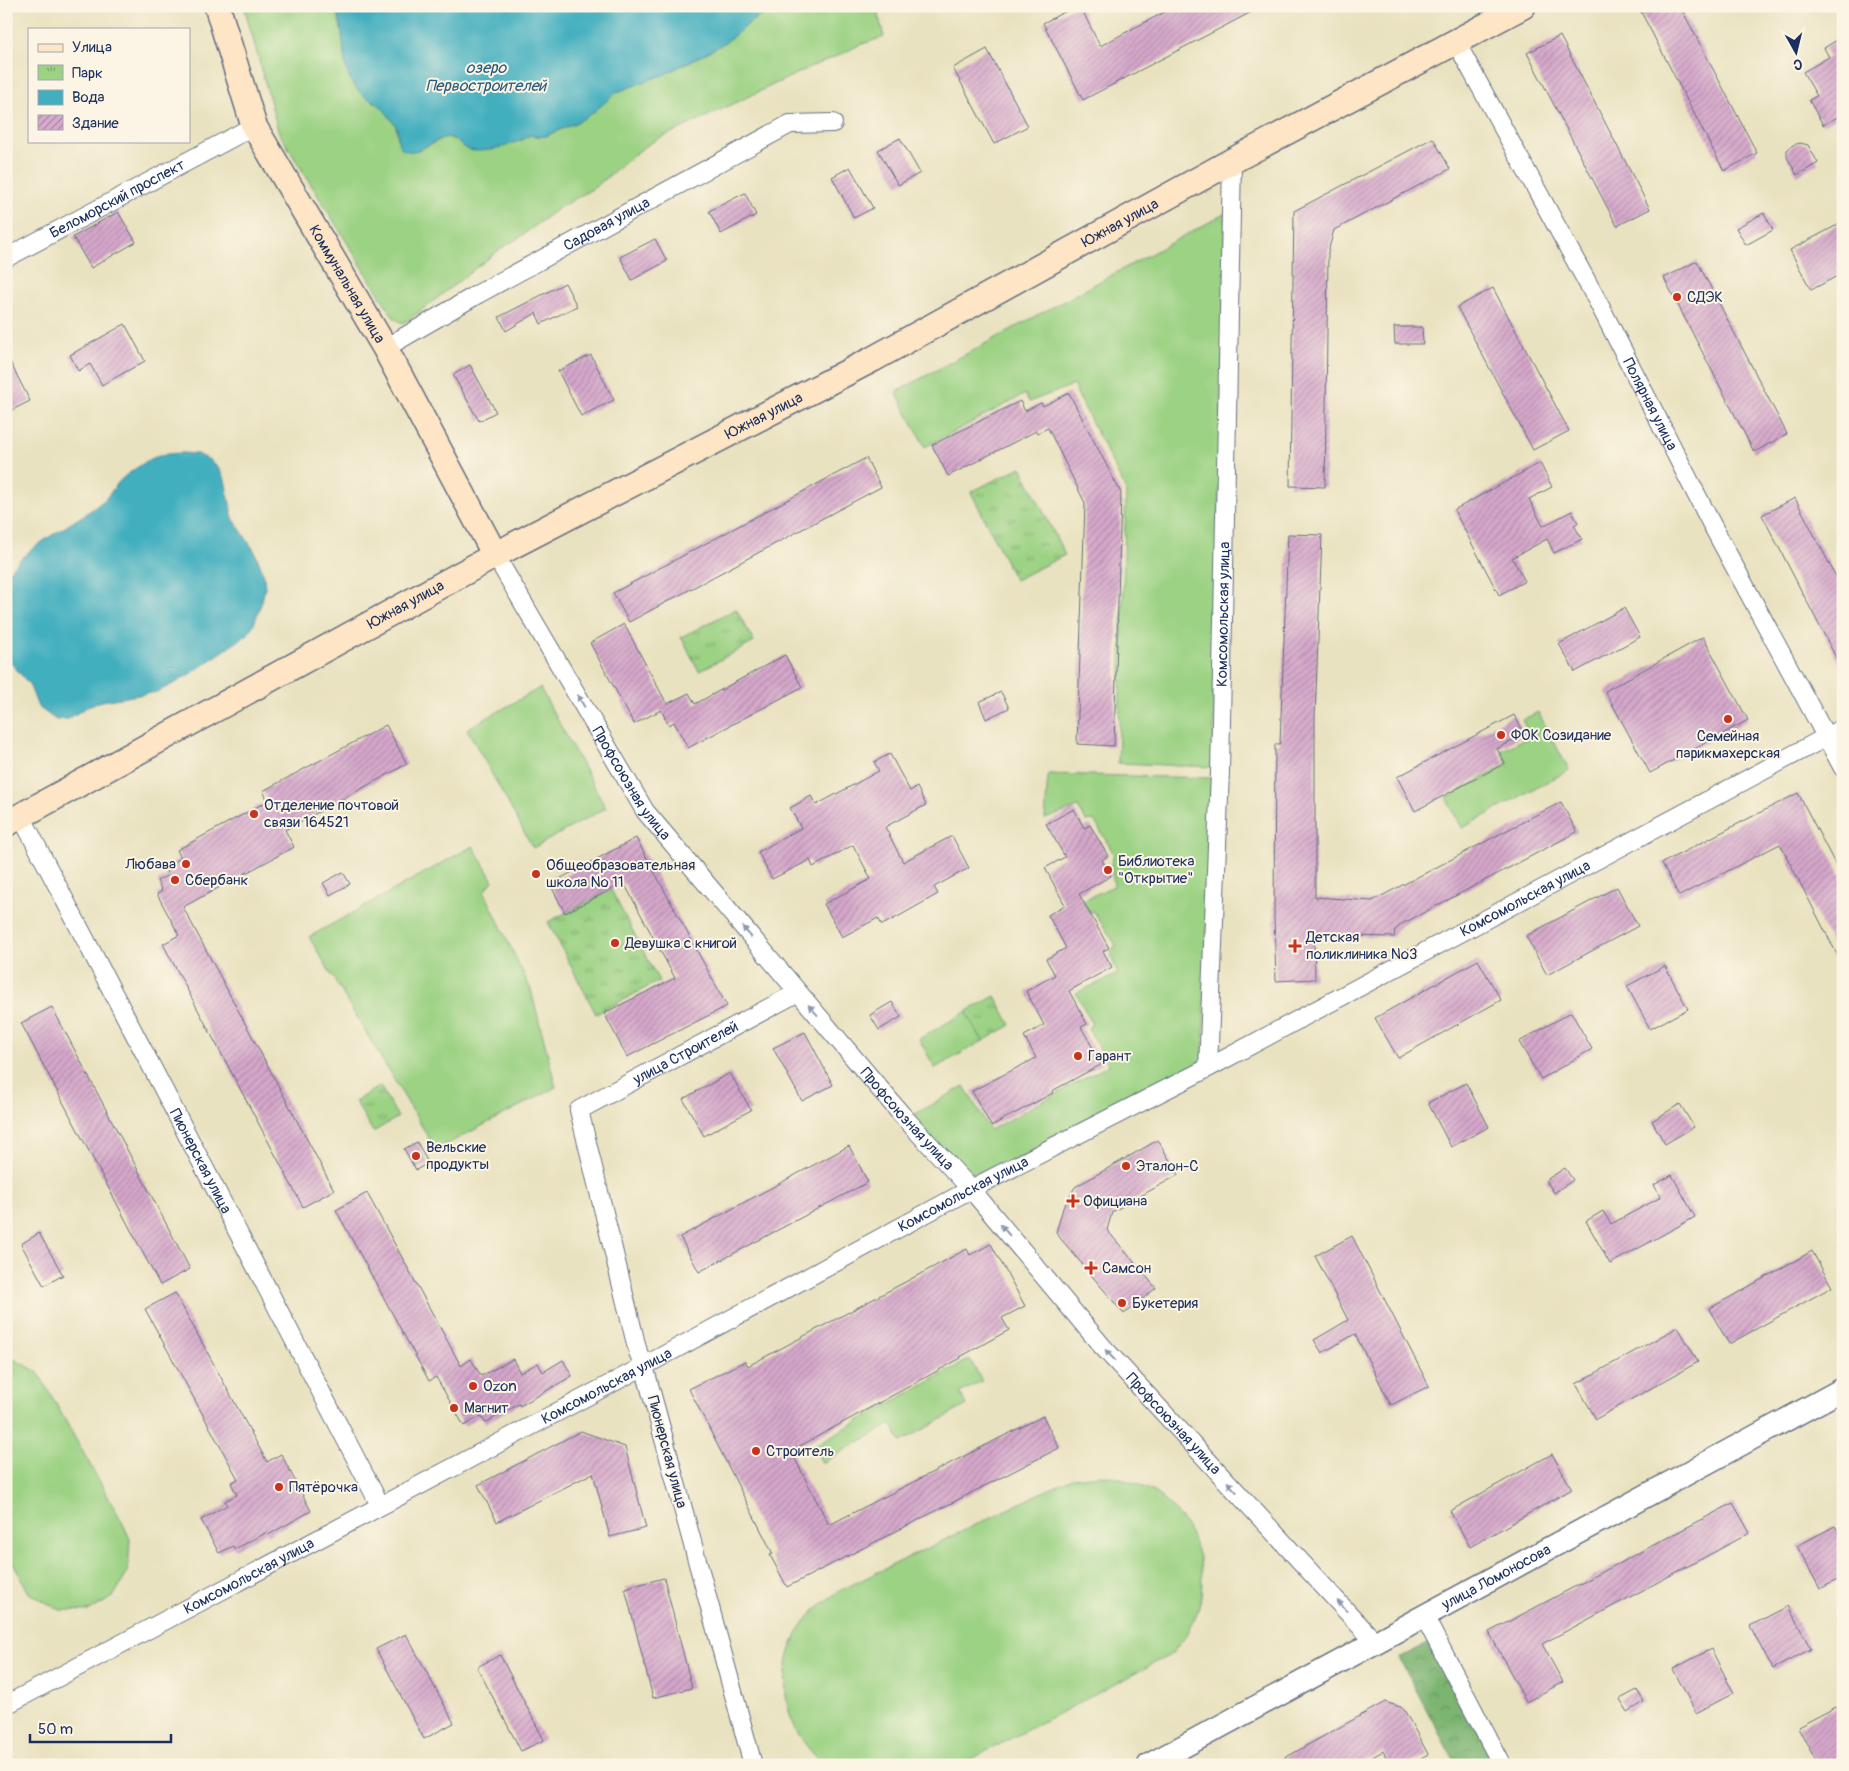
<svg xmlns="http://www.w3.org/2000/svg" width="1849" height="1771" font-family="Pangolin,sans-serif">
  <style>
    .grass { fill: #9bd283; stroke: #5b8070 }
    .forest { fill: url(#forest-crowns); stroke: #4c7268 }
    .park { fill: url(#park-tufts); stroke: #5b8070 }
    .water { fill: #42afbf; stroke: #2e6f8e }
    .building { fill: url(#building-hatch) }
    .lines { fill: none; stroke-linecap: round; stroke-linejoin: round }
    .minor-casing { stroke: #636e80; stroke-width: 20 }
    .tertiary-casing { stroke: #636e80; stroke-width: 25 }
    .secondary-casing { stroke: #636e80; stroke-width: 28 }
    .minor { stroke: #fff; stroke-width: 18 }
    .tertiary { stroke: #fff; stroke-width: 22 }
    .secondary { stroke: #fde5c5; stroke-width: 25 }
    .oneway { fill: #8d97ae }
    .poi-dot { fill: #c8321e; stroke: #fcf5e5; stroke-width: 2 }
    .labels { text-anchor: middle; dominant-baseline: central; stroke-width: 4; stroke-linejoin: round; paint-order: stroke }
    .street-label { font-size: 15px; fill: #1b2f5e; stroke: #fcf5e5 }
    .poi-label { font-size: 15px; fill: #1b2f5e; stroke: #fcf5e5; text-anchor: start }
    .water-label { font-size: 16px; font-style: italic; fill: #295c80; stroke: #fcf5e5 }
  </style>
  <defs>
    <pattern id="forest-crowns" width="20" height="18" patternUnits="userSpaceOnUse" patternTransform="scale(1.25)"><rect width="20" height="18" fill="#7cb471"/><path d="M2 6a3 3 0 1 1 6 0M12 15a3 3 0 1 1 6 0" fill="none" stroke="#659360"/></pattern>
    <pattern id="park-tufts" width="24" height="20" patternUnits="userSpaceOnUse" patternTransform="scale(1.25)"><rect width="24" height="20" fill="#9bd283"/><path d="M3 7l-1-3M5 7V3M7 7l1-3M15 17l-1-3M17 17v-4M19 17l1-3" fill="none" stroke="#7eab6e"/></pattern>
    <pattern id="building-hatch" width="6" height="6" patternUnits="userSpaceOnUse" patternTransform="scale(1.25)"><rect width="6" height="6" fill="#d6a8cb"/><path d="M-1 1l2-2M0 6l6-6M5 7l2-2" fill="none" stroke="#ad89a8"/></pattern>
  </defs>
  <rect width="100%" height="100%" fill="#fcf5e5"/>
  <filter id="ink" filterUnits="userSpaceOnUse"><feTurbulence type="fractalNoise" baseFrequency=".02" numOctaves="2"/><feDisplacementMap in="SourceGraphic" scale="10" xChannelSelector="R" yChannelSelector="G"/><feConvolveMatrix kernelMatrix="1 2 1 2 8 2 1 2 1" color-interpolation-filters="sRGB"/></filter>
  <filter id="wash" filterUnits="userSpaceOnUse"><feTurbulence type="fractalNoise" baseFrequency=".0096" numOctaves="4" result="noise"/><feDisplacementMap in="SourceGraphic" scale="20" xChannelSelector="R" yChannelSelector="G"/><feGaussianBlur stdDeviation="1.12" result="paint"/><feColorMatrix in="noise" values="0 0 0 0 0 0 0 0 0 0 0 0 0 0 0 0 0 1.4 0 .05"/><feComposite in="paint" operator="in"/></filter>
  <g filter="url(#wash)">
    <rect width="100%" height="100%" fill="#e9e2c0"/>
    <g class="grass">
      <polygon points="244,6 335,6 341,27 346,67 362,94 382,107 396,126 398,141 416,151 447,137 458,141 466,149 492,150 515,141 523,140 530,135 537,137 546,136 577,122 591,114 617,92 665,74 712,50 727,41 753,20 779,6 876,6 884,37 859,45 842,54 815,65 676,131 659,138 644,147 594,188 557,209 520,237 503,247 410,319 402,323 394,318 279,133"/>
      <polygon points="1226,213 1213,767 1118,763 1126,490 1073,385 1029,402 1025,394 925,447 896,392"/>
      <polygon points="540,688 606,808 533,848 467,729"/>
      <polygon points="1538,712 1569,770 1462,828 1446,798 1508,764 1501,751 1530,736 1522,720"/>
      <polygon points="1048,774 1211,778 1203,1064 974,1182 910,1117 964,1086 990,1130 1109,1065 1088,1029 1092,1023 1076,993 1118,974 1110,953 1116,945 1094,912 1089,912 1083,900 1114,886 1111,864 1114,854 1094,820 1086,821 1078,807 1045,819"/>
      <polygon points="473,846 493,881 484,891 531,990 556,1087 436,1150 309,937"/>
      <polygon points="966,1012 983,1041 935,1068 919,1039"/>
      <polygon points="6,1355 38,1372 120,1518 130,1539 128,1572 113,1597 89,1611 60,1610 29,1593 6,1549"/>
      <polygon points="970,1359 982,1381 960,1393 967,1405 901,1442 891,1424 822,1463 813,1446"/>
      <path d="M1100,1475C1119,1478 1139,1482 1155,1493C1197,1522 1216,1582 1190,1629C1185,1638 1178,1646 1172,1654L960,1765H824C812,1753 801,1741 794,1725C779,1692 784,1647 807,1619C816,1608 827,1600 839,1591L1072,1478Z"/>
    </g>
    <polygon class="forest" points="1433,1641 1498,1765 1456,1765 1399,1658"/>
    <g class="park">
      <polygon points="1021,467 1065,555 1015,580 971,492"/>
      <polygon points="736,609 754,642 699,671 681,637"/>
      <polygon points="611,890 659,981 596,1014 548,922"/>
      <polygon points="995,996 1011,1025 983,1041 966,1012"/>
      <polygon points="380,1086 398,1117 373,1132 355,1101"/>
    </g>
    <g class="water">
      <path d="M335,6H779L753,20L727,41L712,50L665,74L617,92L591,114L577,122L546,136L537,137L530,135C519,143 480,156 467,149C459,145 458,139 447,137C434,139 422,153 408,151C393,149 401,136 396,126C393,120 383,108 377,103C369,98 361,95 355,87C342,71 345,48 341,28C340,21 338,14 335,6Z"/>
      <path d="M184,453L197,454L210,460L219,469L225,480L233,518L255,552L264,576L265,588L262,601L254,624L247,635L181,680L157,692L102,701L90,705L68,719L56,720L38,707L29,684L11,663L6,653V575C32,541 71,527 103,501C109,496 112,490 117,484C124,475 138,467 147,461C159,454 172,453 184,453Z"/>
    </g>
    <g id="blocks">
      <g class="building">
        <polygon points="1076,6 1080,6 1100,46 1176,6 1263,6 1083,100 1043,23"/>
        <polygon points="1638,6 1680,6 1757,153 1724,171"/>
        <polygon points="1560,36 1650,209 1617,226 1527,53"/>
        <polygon points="1837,40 1843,49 1843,96 1837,100 1843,114 1823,125 1809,100 1817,96 1803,72 1829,57 1824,48"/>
        <polygon points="987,49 1028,126 994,144 953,68"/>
        <polygon points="900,138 920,173 898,185 878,150"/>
        <polygon points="1433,138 1450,169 1334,230 1328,252 1325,487 1290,486 1294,211"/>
        <polygon points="1800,143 1808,145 1818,163 1797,175 1787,157 1787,150 1793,145"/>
        <polygon points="850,167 873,208 854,218 832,177"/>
        <polygon points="745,193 756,215 721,234 709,211"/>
        <polygon points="118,212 136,242 91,268 73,237"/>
        <polygon points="1764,213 1773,230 1746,245 1736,228"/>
        <polygon points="1843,222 1843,273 1811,290 1790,250"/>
        <polygon points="655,239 667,261 632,280 620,257"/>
        <polygon points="1697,261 1787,434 1754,452 1664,278"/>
        <polygon points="565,283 577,306 541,324 536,313 506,331 499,317"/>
        <polygon points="1493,288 1569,431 1533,450 1457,307"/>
        <polygon points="125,324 145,361 102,385 90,364 78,371 70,355"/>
        <polygon points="1394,327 1422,327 1423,344 1395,344"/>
        <polygon points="6,354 30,401 6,413"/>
        <polygon points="591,355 614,400 581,416 558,371"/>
        <polygon points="470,365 496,412 479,421 453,375"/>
        <polygon points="1069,393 1121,493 1114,746 1077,744 1085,503 1048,428 1037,433 1036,431 948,476 932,445 1020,401 1025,411 1041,403 1043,406"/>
        <polygon points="866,458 881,487 629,622 613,593"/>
        <polygon points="1540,463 1552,487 1529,499 1543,526 1572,511 1578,523 1574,525 1582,539 1554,553 1547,539 1512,558 1525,581 1499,595 1454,510"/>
        <polygon points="1795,498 1843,590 1843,671 1762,515"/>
        <polygon points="1288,534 1322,535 1315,718 1315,897 1372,901 1561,802 1577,832 1402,924 1395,930 1394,937 1314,935 1315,979 1276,981 1274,918 1275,744 1280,744"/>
        <polygon points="1624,608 1640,637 1575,672 1559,644"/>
        <polygon points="624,624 667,704 689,693 695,704 785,655 802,687 688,748 674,722 669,725 661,710 634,724 590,643"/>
        <polygon points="1703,637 1748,720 1650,773 1605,691"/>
        <polygon points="1001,692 1009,708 986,719 979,702"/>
        <polygon points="1514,715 1525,734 1497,749 1505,763 1415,811 1397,777"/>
        <polygon points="386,725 407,764 285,830 294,847 183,907 334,1190 303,1207 163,944 179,935 157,894 162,891 157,881 168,875 164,867 181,858 177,850 268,801 263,791"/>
        <polygon points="890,754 910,791 917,787 926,805 885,827 903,862 952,836 969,868 934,887 938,894 901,915 882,925 878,918 842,937 824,904 871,879 853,845 813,867 810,860 772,879 758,852 801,828 790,808 811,796 816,805 879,771 874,762"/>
        <polygon points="1798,793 1843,879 1843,966 1780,844 1679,896 1662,863"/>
        <polygon points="1074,809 1084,828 1090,825 1108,856 1102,860 1111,876 1079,894 1109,948 1103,951 1112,967 1069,991 1087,1024 1081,1027 1102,1064 1052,1091 1053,1093 991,1126 972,1091 1036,1058 1024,1036 1044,1025 1026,991 1055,975 1046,959 1066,948 1048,915 1065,905 1045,868 1065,857 1046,824"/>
        <polygon points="636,838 727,1006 627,1057 604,1013 675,978 624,883 565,913 550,884"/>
        <polygon points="343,872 350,884 330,895 323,883"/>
        <polygon points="1617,887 1638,926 1547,975 1526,936"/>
        <polygon points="1478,960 1501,1000 1398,1058 1375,1018"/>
        <polygon points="1665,966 1688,1009 1650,1029 1627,986"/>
        <polygon points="892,1002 901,1017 879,1030 870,1015"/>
        <polygon points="52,1007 190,1269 160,1285 21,1023"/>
        <polygon points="1571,1012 1592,1049 1541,1079 1519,1042"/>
        <polygon points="805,1032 833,1085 802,1101 773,1048"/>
        <polygon points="730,1073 751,1110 704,1136 683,1099"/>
        <polygon points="1466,1083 1489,1127 1451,1147 1428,1103"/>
        <polygon points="1680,1104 1694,1127 1665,1144 1652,1121"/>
        <polygon points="1158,1140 1178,1175 1112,1212 1107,1230 1156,1288 1124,1314 1056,1233 1063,1208 1075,1187"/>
        <polygon points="417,1142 428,1163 416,1170 404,1149"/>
        <polygon points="849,1146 868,1182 699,1272 680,1237"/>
        <polygon points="1565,1168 1573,1180 1554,1193 1546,1180"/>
        <polygon points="1672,1175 1695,1217 1610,1264 1586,1221 1603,1211 1611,1224 1661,1197 1654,1185"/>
        <polygon points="367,1193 461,1366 471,1359 481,1376 513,1359 520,1373 538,1363 543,1372 563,1360 572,1376 520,1406 519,1404 485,1423 481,1416 464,1426 436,1377 429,1381 336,1210"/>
        <polygon points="39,1233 63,1275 44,1286 21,1244"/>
        <polygon points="1352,1236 1429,1386 1391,1405 1355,1334 1322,1353 1314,1340 1348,1320 1315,1256"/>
        <polygon points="991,1244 1025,1306 1002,1318 1009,1330 960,1357 961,1358 791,1451 829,1525 1043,1416 1059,1448 787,1587 770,1555 773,1554 689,1389 745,1361 748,1366 967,1249 970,1255"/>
        <polygon points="1812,1251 1832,1287 1729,1344 1709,1309"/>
        <polygon points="175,1293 267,1462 281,1454 311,1511 268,1535 267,1532 235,1549 233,1546 219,1553 201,1520 227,1505 225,1501 237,1495 231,1483 238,1479 145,1309"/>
        <polygon points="1678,1327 1698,1362 1596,1419 1576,1384"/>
        <polygon points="581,1431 625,1447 646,1528 610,1537 593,1473 497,1522 478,1485"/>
        <polygon points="1552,1454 1572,1489 1470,1547 1450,1511"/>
        <polygon points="1733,1503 1750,1533 1542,1644 1563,1682 1526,1702 1489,1632"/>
        <polygon points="1835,1526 1843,1540 1843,1577 1820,1589 1797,1546"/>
        <polygon points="664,1578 692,1688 653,1698 625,1588"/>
        <polygon points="1788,1606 1811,1649 1773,1669 1750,1626"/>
        <polygon points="406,1634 454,1723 424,1739 376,1649"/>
        <polygon points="1711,1649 1734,1693 1696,1713 1673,1669"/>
        <polygon points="500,1655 544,1740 521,1751 477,1667"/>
        <polygon points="1637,1690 1644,1702 1628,1712 1620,1699"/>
        <polygon points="1385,1702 1403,1708 1428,1754 1409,1765 1390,1765 1383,1751 1358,1765 1272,1765"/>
        <polygon points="1836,1707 1843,1719 1843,1759 1832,1765 1818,1765 1798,1727"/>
      </g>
    </g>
  </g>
  <g filter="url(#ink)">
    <use href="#blocks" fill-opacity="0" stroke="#636e80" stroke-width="1"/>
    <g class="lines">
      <g class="minor-casing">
        <g id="minor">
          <path id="s1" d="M1456,42L1598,302L1711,523L1843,768"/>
          <path id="s2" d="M6,258L254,126"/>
          <path id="s3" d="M385,348L478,294L790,124L833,123"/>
          <path id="s4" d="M495,555L645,811L902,1115L971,1189L1102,1346L1375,1642"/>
          <path id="s5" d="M21,816L380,1505"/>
          <path id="s6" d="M1208,1068L1220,772L1232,161"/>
          <polyline points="1424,1616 1502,1765"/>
          <path id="s7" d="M6,1705L644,1366L971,1189L1208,1068L1843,728"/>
          <path id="s8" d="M753,1765L644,1366L638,1352L579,1110L791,996"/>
        </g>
      </g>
      <g class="tertiary-casing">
        <g id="tertiary">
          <path id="s9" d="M1149,1765L1843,1389"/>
        </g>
      </g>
      <g class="secondary-casing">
        <g id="secondary">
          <path id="s10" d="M217,6L254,126L385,348L495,555"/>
          <path id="s11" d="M6,824L514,545L873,359L1232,161L1523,6"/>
        </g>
      </g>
      <use href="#minor" class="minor"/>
      <use href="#tertiary" class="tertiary"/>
      <use href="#secondary" class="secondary"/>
    </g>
    <defs><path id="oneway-solid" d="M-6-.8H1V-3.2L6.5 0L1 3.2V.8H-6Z" transform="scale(1.25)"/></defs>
    <g class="oneway">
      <use href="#oneway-solid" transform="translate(581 701) rotate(-120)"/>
      <use href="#oneway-solid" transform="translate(747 932) rotate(-130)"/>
      <use href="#oneway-solid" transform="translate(813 1010) rotate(-132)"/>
      <use href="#oneway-solid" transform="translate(1005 1230) rotate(-130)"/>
      <use href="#oneway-solid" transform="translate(1110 1355) rotate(-133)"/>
      <use href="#oneway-solid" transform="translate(1232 1487) rotate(-133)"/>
      <use href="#oneway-solid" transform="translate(1342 1606) rotate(-133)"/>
    </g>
  </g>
  <g class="poi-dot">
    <circle cx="1677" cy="297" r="5"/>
    <circle cx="1728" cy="719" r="5"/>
    <circle cx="1501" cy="735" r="5"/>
    <circle cx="254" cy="814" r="5"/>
    <circle cx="186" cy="864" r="5"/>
    <circle cx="1108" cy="870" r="5"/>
    <circle cx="536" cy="874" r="5"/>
    <circle cx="175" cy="880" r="5"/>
    <circle cx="615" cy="943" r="5"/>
    <path d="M1292.5 938.5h5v5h5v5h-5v5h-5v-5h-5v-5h5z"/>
    <circle cx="1078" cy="1056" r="5"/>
    <circle cx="416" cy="1156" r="5"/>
    <circle cx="1126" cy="1166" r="5"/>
    <path d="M1070.5 1193.5h5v5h5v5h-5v5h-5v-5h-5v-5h5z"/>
    <path d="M1088.5 1260.5h5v5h5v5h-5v5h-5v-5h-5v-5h5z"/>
    <circle cx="1122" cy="1303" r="5"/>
    <circle cx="473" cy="1386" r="5"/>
    <circle cx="454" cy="1408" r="5"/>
    <circle cx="756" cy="1451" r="5"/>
    <circle cx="279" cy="1487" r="5"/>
  </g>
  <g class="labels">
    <g class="street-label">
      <text stroke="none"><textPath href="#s2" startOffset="126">Беломорский проспект</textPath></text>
      <text stroke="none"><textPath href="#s11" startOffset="1266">Южная улица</textPath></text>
      <text stroke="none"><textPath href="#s3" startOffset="254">Садовая улица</textPath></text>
      <text stroke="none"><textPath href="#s10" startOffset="309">Коммунальная улица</textPath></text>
      <text stroke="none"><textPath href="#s1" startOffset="411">Полярная улица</textPath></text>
      <text stroke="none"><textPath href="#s11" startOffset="861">Южная улица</textPath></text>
      <text stroke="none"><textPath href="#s11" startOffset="456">Южная улица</textPath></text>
      <text stroke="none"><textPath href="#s6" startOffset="454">Комсомольская улица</textPath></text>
      <text stroke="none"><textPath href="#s4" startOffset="266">Профсоюзная улица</textPath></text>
      <text stroke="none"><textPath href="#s7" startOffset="1720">Комсомольская улица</textPath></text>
      <text stroke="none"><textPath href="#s8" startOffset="799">улица Строителей</textPath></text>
      <text stroke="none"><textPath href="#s4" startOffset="701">Профсоюзная улица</textPath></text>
      <text stroke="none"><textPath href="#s5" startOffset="389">Пионерская улица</textPath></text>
      <text stroke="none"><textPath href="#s7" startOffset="1085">Комсомольская улица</textPath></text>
      <text stroke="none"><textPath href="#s7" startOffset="680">Комсомольская улица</textPath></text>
      <text stroke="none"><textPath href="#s4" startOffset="1106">Профсоюзная улица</textPath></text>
      <text transform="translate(667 1452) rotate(75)">Пионерская улица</text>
      <text stroke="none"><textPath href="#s7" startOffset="275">Комсомольская улица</textPath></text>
      <text stroke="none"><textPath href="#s9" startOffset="395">улица Ломоносова</textPath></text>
    </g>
    <g class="poi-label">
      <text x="1687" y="297">СДЭК</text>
      <text x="1511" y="735">ФОК Созидание</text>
      <text x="1728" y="736" text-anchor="middle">Семейная<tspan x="1728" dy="17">парикмахерская</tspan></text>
      <text x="264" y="805">Отделение почтовой<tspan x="264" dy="17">связи 164521</tspan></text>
      <text x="1118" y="861">Библиотека<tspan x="1118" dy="17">"Открытие"</tspan></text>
      <text x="176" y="864" text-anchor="end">Любава</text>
      <text x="546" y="865">Общеобразовательная<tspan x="546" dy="17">школа № 11</tspan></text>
      <text x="185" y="880">Сбербанк</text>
      <text x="1306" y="937">Детская<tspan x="1306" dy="17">поликлиника №3</tspan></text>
      <text x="625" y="943">Девушка с книгой</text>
      <text x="1088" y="1056">Гарант</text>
      <text x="426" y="1147">Вельские<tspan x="426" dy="17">продукты</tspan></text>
      <text x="1136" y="1166">Эталон-С</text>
      <text x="1083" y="1201">Официана</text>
      <text x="1102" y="1268">Самсон</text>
      <text x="1132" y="1303">Букетерия</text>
      <text x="483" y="1386">Ozon</text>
      <text x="464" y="1408">Магнит</text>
      <text x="766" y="1451">Строитель</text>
      <text x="289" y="1487">Пятёрочка</text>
    </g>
    <g class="water-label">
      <text x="486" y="68">озеро<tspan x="486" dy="18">Первостроителей</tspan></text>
    </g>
  </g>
  <rect width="1849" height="1771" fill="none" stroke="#fcf5e5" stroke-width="25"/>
  <rect x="28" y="28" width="162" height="115" fill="#fcf5e5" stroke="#a2a6af"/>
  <rect x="38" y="44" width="25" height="8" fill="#fde5c5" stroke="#a2a6af"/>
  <text x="72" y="52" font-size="15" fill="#1b2f5e">Улица</text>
  <rect x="38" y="65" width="25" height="15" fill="url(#park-tufts)" stroke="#a2a6af"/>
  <text x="72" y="78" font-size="15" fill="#1b2f5e">Парк</text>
  <rect x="38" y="90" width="25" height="15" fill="#42afbf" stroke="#a2a6af"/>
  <text x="72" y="102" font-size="15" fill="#1b2f5e">Вода</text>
  <rect x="38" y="115" width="25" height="15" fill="url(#building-hatch)" stroke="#a2a6af"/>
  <text x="72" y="128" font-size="15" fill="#1b2f5e">Здание</text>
  <g transform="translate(1796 52) rotate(172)" stroke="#fcf5e5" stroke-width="4" paint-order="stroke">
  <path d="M0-4L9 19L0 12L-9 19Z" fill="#1b2f5e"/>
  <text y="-8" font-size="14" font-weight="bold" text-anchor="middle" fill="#1b2f5e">С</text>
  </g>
  <path d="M30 1734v8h141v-8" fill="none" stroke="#1b2f5e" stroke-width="2.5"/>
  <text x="38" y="1734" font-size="15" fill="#1b2f5e" stroke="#fcf5e5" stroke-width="4" paint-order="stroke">50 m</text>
</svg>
